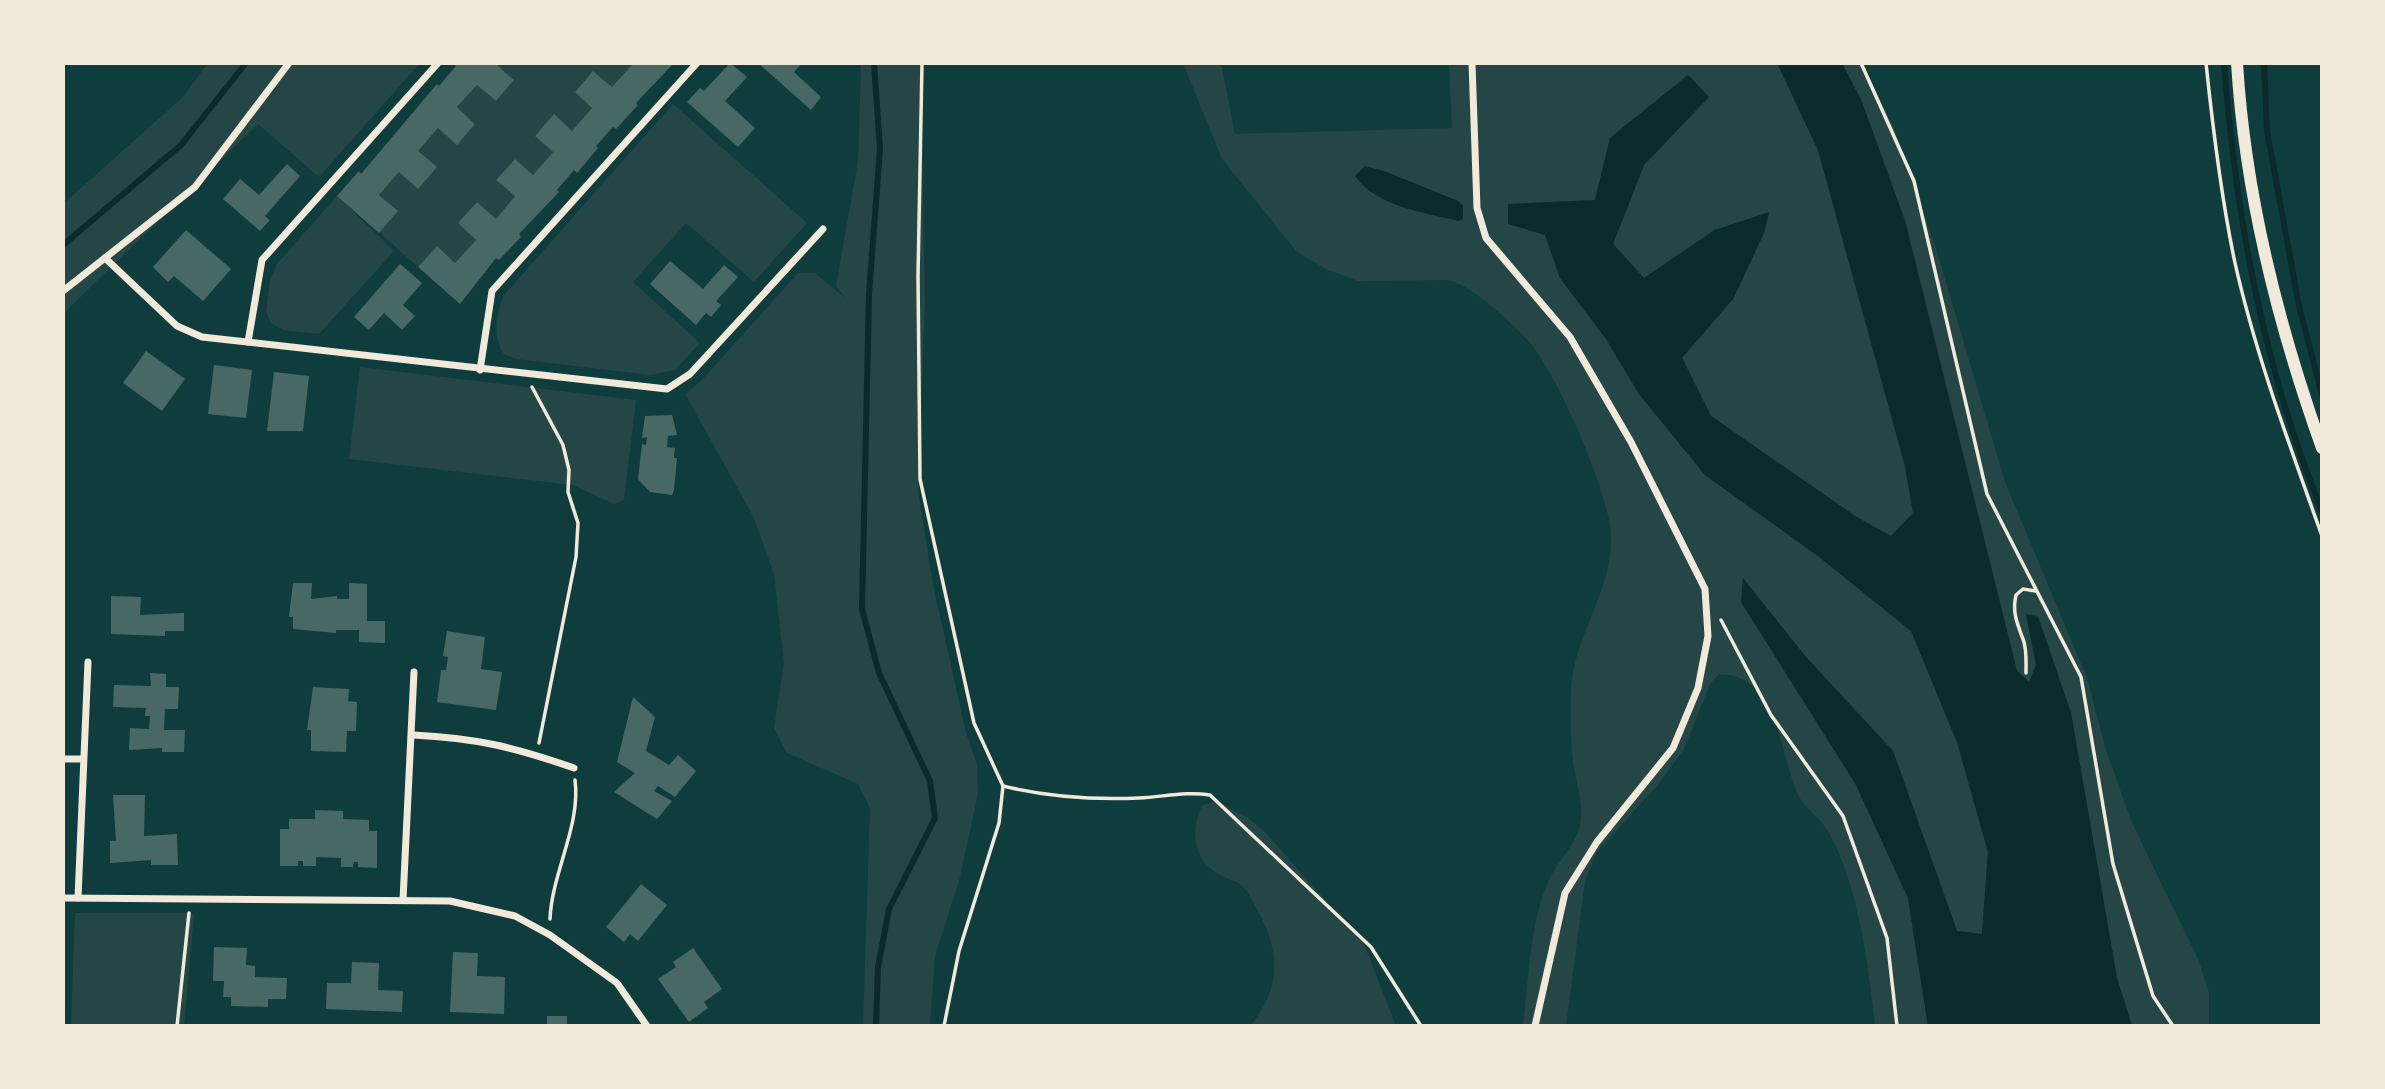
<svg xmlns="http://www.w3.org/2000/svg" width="2385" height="1089" font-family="Mulish,sans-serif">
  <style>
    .green { fill: #244646; fill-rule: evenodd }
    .water { fill: #0a2a2b }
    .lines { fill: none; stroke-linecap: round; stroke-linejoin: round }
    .stream { stroke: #0a2a2b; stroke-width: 6 }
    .building { fill: #486865 }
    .path { stroke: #f1e9da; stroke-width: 3.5 }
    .minor { stroke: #f1e9da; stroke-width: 7 }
    .tertiary { stroke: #f1e9da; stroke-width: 12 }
  </style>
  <rect width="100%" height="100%" fill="#0f3d3e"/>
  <g class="green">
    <polygon points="208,63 420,63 319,177 258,124 63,314 63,204 183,97"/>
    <polygon points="496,63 632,65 612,87 593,71 575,91 592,108 572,131 554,115 535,135 553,152 533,175 515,159 496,179 515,196 496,219 477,203 458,223 476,240 455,263 437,246 418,267 379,232 397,211 379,195 399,172 418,188 418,151 438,128 457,144 475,124 457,107 477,85 496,101 514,80"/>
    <polygon points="861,63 921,63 925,302 918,491 933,585 966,733 977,764 978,794 959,881 935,956 930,1026 863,1026 870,808 858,784 787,753 774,728 784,663 774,574 753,516 685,394 701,381 798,273 815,273 845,298 836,286 858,161"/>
    <path d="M1183,63H1221L1235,134L1452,128L1449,63H1777L1818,150L1905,466L1913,513L1891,536L1855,516L1711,416L1682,357L1733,299L1764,233L1769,213L1714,230L1644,278L1613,244L1644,165L1708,98L1688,75L1610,138L1595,200L1509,204L1545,235L1560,278L1606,339L1639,394L1705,475L1818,556L1911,631L1957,742L1988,852L1982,934L1957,931L1893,751L1806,657L1743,579L1856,785L1908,898L1928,1026H1875C1869,968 1857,872 1823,824C1817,816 1807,809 1801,800C1778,761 1783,675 1719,674L1710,684L1684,749L1658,785L1597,852L1585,881L1566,1026H1523C1529,980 1529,924 1549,880C1558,860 1578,844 1581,820C1583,802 1577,786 1574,768C1570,742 1570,715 1571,689C1574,635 1612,592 1611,537C1611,496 1557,374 1530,343C1512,323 1473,285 1447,280L1358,281L1326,269L1297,252L1222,159ZM1366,166L1458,201L1463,206V219L1458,221L1355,176Z"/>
    <polygon points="1842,63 1861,63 1893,126 1935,245 2005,482 2087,678 2106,750 2132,823 2199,961 2209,993 2209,1026 2132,1026 2117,978 2071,713 2038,616 2026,614 2036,665 2029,682 2017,671 1905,221 1862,102"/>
    <path d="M673,104L807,223L754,282L686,223L633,282L700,343L675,370L651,375L516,359L504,354C492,339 496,310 505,294Z"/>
    <polygon points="337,196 394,251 319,334 283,330 271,323 266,312 270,280 277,264"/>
    <polygon points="360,367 636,400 624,500 614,504 573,485 349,459"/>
    <path d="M1214,801L1247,817L1266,833L1364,944L1396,1026H1250C1281,989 1281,953 1258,911C1253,903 1248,890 1240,884C1235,880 1226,879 1220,875C1193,860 1190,832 1202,806Z"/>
    <polygon points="75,913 191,913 194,915 184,1026 71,1026"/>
  </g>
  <g class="water">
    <polygon points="1777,63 1842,63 1862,102 1905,221 2017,671 2029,682 2036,665 2026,614 2038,617 2071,713 2117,978 2132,1026 1928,1026 1908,898 1856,785 1741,602 1743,578 1806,657 1893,751 1957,931 1982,934 1988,852 1957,742 1911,631 1818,556 1705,475 1639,394 1606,339 1560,278 1545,235 1508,224 1508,204 1595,200 1610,138 1688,75 1709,97 1644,165 1613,244 1644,278 1715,230 1769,212 1764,233 1733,299 1682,358 1711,416 1855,516 1891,536 1913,513 1905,466 1818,150"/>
    <path d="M1365,166L1387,172L1458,201L1463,206V219L1458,221C1423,212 1377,207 1355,176Z"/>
  </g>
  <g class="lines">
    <g class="stream">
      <polyline points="874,63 880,149 869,294 862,609 879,673 930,781 935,818 889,909 878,967 876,1026"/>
      <path d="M2224,63C2236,219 2263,366 2322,511"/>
      <polyline points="2264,63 2267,131 2299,306 2322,395"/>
      <polyline points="63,245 181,145 246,63"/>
    </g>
  </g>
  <g class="building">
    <polygon points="453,63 495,63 514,80 496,101 477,85 457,107 475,124 457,145 438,128 418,151 437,167 418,189 399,172 379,195 398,211 379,233 337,196 359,171 361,174 437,84 439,86 456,66"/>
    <polygon points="630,63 674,63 636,103 638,105 616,129 613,127 596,146 598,148 577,173 574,170 557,190 559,192 519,234 521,237 499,260 496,258 460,304 418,267 437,246 455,263 476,240 458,223 477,202 496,219 515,196 496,180 515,159 533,175 553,152 535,136 554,114 572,131 592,108 575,92 593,71 612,87 632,65"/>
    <polygon points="730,63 747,77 725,101 755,128 738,147 687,102 700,88 704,91"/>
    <polygon points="758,63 802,63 794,72 821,97 811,110"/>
    <polygon points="287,164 300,176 265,216 270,220 260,231 223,199 240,179 259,195"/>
    <polygon points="186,230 231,269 203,301 174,276 168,282 153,267"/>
    <polygon points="670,261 703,289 724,265 738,277 716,301 721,305 711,317 706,313 696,325 650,284"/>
    <polygon points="400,264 422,283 403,305 415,316 402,330 384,313 369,330 354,317"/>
    <polygon points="146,351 185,379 162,411 123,383"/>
    <polygon points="214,365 252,370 246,418 208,414"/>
    <polygon points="274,372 309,376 303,431 267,431"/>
    <polygon points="672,415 677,435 668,436 667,447 675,448 674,458 677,458 674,490 672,495 650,492 638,479 642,444 646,445 647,437 642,438 645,416"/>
    <polygon points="293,583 312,583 311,599 337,596 337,599 349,599 349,583 367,584 367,621 385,621 385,643 359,642 359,630 336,630 336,633 293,629 293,617 289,617"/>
    <polygon points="111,596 141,597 140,615 184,613 184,631 165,631 165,636 111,634"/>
    <polygon points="447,631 485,637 481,669 502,672 496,710 437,702 441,670 446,670 448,657 443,656"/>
    <polygon points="150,673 166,674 166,687 179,687 178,709 165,709 164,730 185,730 184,752 162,752 162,748 129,750 130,728 149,729 150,716 145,716 146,708 113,707 114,685 151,686"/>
    <polygon points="313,687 349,689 348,701 357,702 356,731 347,731 346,752 311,751 311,730 307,730"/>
    <polygon points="633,697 655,717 646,751 669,765 678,755 696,771 675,797 658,786 654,791 672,801 657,819 614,792 635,773 617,762"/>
    <polygon points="113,795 145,795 144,836 177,834 178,865 151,865 151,860 110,863 110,841 116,841"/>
    <polygon points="315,810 343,811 343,819 369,820 369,831 377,831 377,868 358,867 358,862 354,862 353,867 341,867 341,858 316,857 316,866 303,866 303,861 298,861 298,866 280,866 280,829 289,829 289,819 315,819"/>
    <polygon points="641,884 667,905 638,941 630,934 624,942 606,927"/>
    <polygon points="214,947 247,948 246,965 255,966 255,977 287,978 286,999 268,999 268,1007 231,1006 231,997 223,997 224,981 213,981"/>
    <polygon points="693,948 722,989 704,1002 708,1008 689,1022 658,979 676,967 673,962"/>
    <polygon points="453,952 478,953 477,976 505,977 504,1014 450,1012"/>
    <polygon points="352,962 379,963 378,990 403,991 402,1012 326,1009 327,983 351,983"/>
    <rect x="547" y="1016" width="20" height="10"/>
  </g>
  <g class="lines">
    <g class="path">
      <polyline points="922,63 918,276 920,479 974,723 1003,786 999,823 959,951 944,1026"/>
      <polyline points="1861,63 1914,181 1987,494 2081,677 2113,864 2153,996 2173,1026"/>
      <path d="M2206,63C2213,130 2221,197 2235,263C2256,356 2290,446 2322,536"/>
      <polyline points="532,387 563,445 569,470 568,492 578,523 576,557 539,743"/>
      <polyline points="1721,620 1771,715 1843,816 1887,938 1897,1026"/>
      <path d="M2026,673C2026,662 2027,649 2023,639C2017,623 2012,612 2016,595L2023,589L2036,591"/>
      <path d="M1003,786C1048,797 1093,800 1139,798C1163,797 1186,791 1210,795L1371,947L1421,1026"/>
      <path d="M550,919C552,872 581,826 575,780"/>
      <polyline points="177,1026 189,913"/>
    </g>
    <g class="minor">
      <polyline points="1472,63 1477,208 1486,238 1570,337 1631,442 1705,589 1708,636 1698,688 1673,748 1597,842 1565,893 1535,1026"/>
      <polyline points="105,258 177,326 202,337 667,389 690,374 823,229"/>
      <polyline points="63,291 195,187 289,63"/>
      <polyline points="248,342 262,260 438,63"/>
      <polyline points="480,370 492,291 697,63"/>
      <path d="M413,735C476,738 514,747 574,768"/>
      <polyline points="63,759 83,759"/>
      <polyline points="63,898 450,901 515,916 550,935 617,983 647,1026"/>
      <polyline points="78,898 88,662"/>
      <polyline points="403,900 414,672"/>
    </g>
    <path class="tertiary" d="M2237,63C2245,193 2278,325 2322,448"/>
  </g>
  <rect width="2385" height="1089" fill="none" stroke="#f1e9da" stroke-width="130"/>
</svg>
